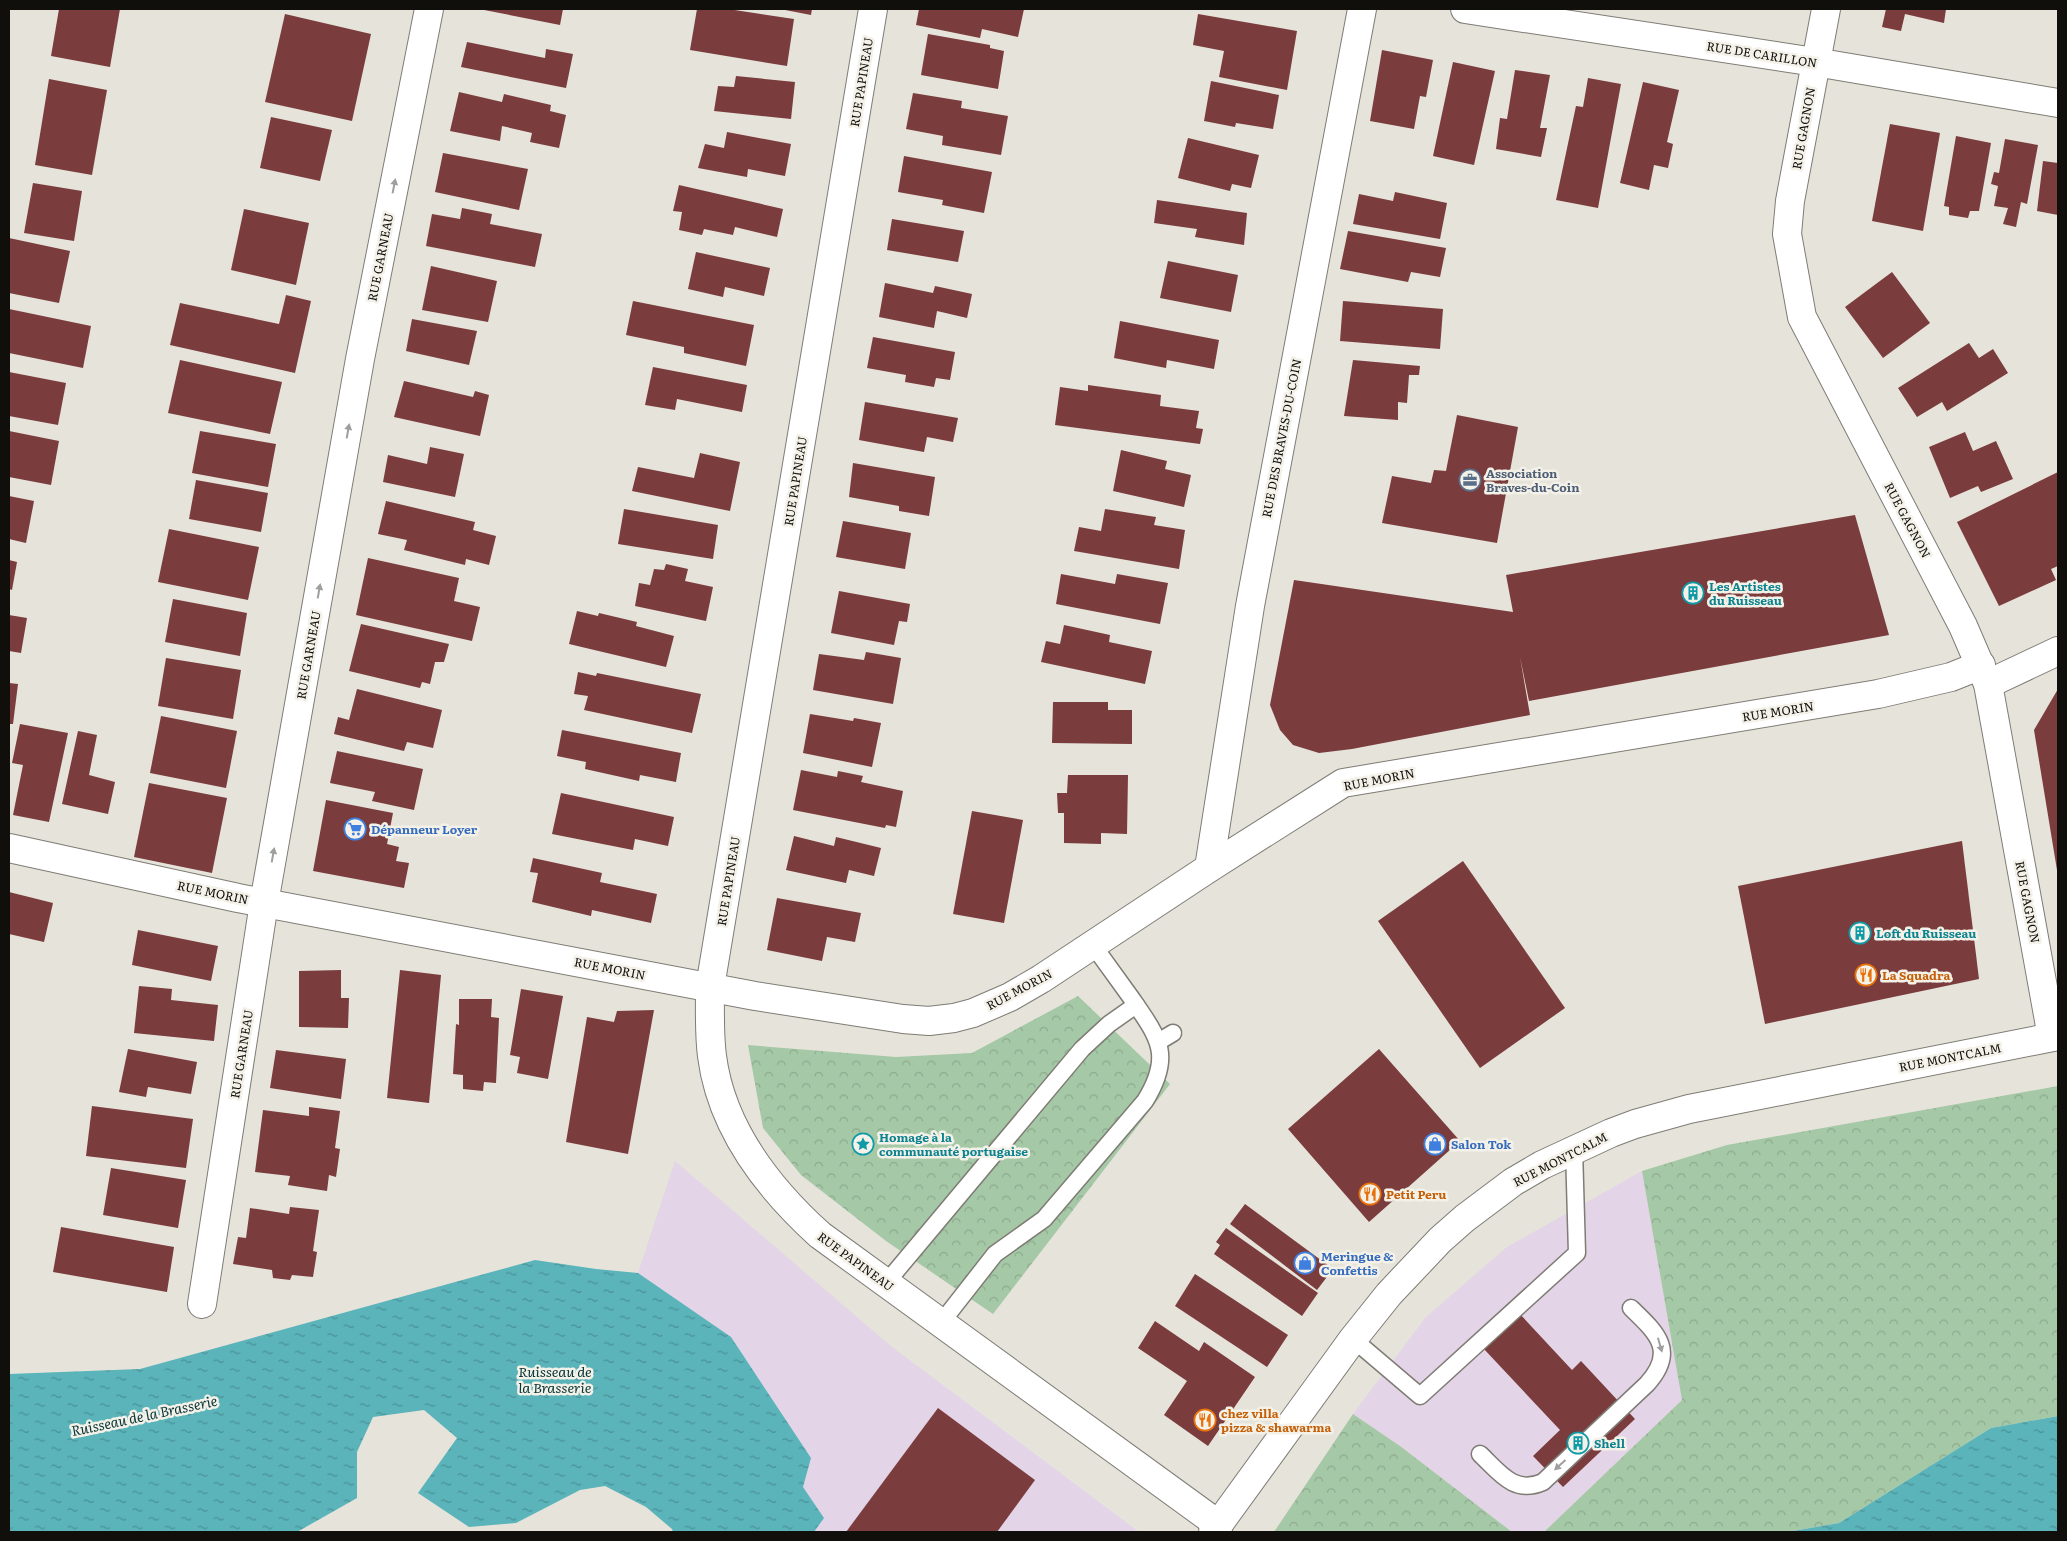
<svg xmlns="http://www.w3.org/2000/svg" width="2067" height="1541" font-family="Literata,serif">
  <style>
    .commercial { fill: #e3d4e7 }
    .forest { fill: url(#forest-crowns) }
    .water { fill: url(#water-ripples) }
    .building { fill: #7a3c3c }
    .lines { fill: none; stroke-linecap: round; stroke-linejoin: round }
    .service-casing { stroke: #7e7c74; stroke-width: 19 }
    .minor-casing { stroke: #7e7c74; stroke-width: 30 }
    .secondary-casing { stroke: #7e7c74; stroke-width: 30 }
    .service { stroke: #fff; stroke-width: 16 }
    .minor { stroke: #fff; stroke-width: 28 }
    .secondary { stroke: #fff; stroke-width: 28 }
    .oneway { fill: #9f9f9e }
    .labels { text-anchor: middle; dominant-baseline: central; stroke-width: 5; stroke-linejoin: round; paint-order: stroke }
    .street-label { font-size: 12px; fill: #100f0c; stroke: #f3f1e8 }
    .service-label { font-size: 12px; font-weight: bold; fill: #4e5e75; stroke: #f3f1e8; text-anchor: start }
    .culture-label { font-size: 12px; font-weight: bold; fill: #0d838f; stroke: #f3f1e8; text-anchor: start }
    .shop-label { font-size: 12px; font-weight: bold; fill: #366cbe; stroke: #f3f1e8; text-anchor: start }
    .food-label { font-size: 12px; font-weight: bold; fill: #c56008; stroke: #f3f1e8; text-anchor: start }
    .water-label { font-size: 14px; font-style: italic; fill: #053336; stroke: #f3f1e8 }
  </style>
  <defs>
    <pattern id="forest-crowns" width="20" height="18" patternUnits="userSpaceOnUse" patternTransform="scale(1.25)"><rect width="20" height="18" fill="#a5c8a6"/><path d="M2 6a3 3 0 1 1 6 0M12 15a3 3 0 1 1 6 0" fill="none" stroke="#8dab8e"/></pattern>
    <pattern id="water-ripples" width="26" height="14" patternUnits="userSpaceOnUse" patternTransform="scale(1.25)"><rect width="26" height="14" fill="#5ab4ba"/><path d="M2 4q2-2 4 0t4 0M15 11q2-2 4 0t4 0" fill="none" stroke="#499196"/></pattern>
  </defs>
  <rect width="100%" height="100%" fill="#e6e3db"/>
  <g class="commercial">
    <polygon points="675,1161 892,1347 1139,1532 814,1532 824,1518 803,1487 811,1458 731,1338 638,1273"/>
    <polygon points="1642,1171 1682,1400 1544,1532 1512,1532 1400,1446 1353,1414 1426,1317 1507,1247"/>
  </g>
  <g class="forest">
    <polygon points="1078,996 1170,1084 993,1314 886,1241 801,1175 763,1128 748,1045 896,1057 972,1053"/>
    <polygon points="2058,1086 2058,1416 1991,1428 1839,1523 1787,1532 1544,1532 1682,1400 1642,1171 1727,1145"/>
    <polygon points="1353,1414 1400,1446 1512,1532 1274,1532"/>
  </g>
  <g class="water">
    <polygon points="535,1260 596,1269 638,1273 731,1337 811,1458 803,1487 824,1518 814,1532 673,1532 672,1529 646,1507 605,1486 580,1490 516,1523 469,1527 418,1493 457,1438 424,1410 373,1417 357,1452 357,1498 297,1532 9,1532 9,1374 140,1369"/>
    <polygon points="2058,1416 2058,1532 1787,1532 1839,1523 1991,1428"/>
  </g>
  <g class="building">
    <polygon points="59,9 120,9 110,67 51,56"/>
    <polygon points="479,9 563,9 560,25"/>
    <polygon points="697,9 728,9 794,19 787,66 690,50"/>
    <polygon points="780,9 812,9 811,15"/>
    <polygon points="919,9 1024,9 1018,37 982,29 980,38 916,25"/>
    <polygon points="1886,9 1946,9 1944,23 1905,14 1901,31 1882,27"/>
    <polygon points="285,14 371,34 352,121 265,102"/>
    <polygon points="1198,14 1297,31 1287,90 1219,77 1224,51 1193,45"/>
    <polygon points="928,34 990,45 990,48 1004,51 998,89 921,75"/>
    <polygon points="467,42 545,58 546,49 573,54 566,88 461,67"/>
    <polygon points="1382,50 1433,60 1426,97 1420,96 1414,129 1370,121"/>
    <polygon points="1453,62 1495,71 1474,165 1433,156"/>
    <polygon points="1515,70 1550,75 1540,128 1547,128 1541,157 1496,149 1500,118 1507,119"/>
    <polygon points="736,76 795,82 791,119 714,111 718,86 734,87"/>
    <polygon points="1588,78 1621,84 1598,208 1556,200 1576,106 1583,107"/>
    <polygon points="49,79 107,90 92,175 35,165"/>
    <polygon points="1211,81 1279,95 1273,129 1236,123 1235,127 1204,121"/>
    <polygon points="1643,82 1679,90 1667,142 1673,144 1668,168 1654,165 1649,190 1620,183"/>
    <polygon points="459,92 502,102 504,94 551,105 550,111 566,115 559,148 530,142 532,133 502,126 500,141 450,131"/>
    <polygon points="913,93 962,101 961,108 1008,116 1001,155 942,145 943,136 906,129"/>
    <polygon points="271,117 332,130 320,181 260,168"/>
    <polygon points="1890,124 1940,133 1923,231 1872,221"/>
    <polygon points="727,132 791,144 785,176 748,169 747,177 698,168 705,144 724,148"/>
    <polygon points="1956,136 1991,143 1979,211 1970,211 1968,218 1949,215 1949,207 1944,206"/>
    <polygon points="1188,138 1259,155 1251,188 1232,184 1230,191 1178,178"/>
    <polygon points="2005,139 2038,145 2027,204 2021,202 2016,227 2003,224 2008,208 1994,206 1998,186 1991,184 1994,172 1999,173"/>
    <polygon points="443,153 528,169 519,210 435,192"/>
    <polygon points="904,156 992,172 984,213 942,205 943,200 898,192"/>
    <polygon points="2043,161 2058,163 2058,215 2037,211"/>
    <polygon points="33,183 82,191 74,241 24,233"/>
    <polygon points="679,185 783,209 777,237 735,227 733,235 704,229 702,235 679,230 682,212 673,211"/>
    <polygon points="1395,192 1447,203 1440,239 1353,224 1359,194 1393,201"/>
    <polygon points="1157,200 1247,213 1244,245 1195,237 1197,229 1154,223"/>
    <polygon points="462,208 492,214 490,224 542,234 535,267 426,246 432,214 460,219"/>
    <polygon points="244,209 309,223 296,285 231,270"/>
    <polygon points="892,219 964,231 958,262 887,250"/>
    <polygon points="1348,231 1446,248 1440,277 1411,272 1408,282 1340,269"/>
    <polygon points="9,238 70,251 59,303 9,293"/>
    <polygon points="696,252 770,268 764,296 725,287 723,297 688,289"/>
    <polygon points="1168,261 1238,275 1231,312 1160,298"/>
    <polygon points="431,266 497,281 488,322 422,310"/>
    <polygon points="1892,272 1930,323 1883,358 1845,307"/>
    <polygon points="885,283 933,293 935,286 972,294 967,318 937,311 934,328 879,317"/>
    <polygon points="286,295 311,301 295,373 170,345 180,303 279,324"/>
    <polygon points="633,301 754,325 746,366 684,353 684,347 626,335"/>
    <polygon points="1343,301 1443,309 1440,349 1340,341"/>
    <polygon points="9,309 91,326 83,368 9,353"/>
    <polygon points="412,319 477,331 469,365 406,351"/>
    <polygon points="1120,321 1219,340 1214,369 1167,360 1166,368 1114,358"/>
    <polygon points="873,337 955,352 950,380 936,378 934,387 905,382 906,375 867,368"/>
    <polygon points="1969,343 1979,358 1993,349 2008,373 1947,411 1942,402 1917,417 1898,388"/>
    <polygon points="180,360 282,382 270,434 168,413"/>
    <polygon points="1353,360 1420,366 1419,375 1409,375 1407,403 1398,402 1398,420 1344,416"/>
    <polygon points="653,367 747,385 742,412 677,399 675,410 645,405"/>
    <polygon points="9,372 66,383 58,425 9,416"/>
    <polygon points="404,381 473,397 475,391 489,395 480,436 394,417"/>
    <polygon points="1088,385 1161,395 1160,406 1199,411 1196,428 1203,429 1200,444 1055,425 1060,387 1088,391"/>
    <polygon points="865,402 958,418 953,442 927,437 924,452 859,440"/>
    <polygon points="1457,415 1518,427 1497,543 1382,523 1392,476 1431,483 1434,470 1446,471"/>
    <polygon points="9,431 59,441 51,485 9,477"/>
    <polygon points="200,431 276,444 268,487 192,473"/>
    <polygon points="1965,432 1973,451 1996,441 2013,479 1981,492 1978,486 1950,498 1929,447"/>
    <polygon points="430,447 464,454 455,497 383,482 388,455 427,464"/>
    <polygon points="1121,450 1167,461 1165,469 1191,475 1184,507 1113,491"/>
    <polygon points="700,453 740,462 730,511 632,491 638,467 694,478"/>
    <polygon points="853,463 935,477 929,516 899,511 899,506 849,497"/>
    <polygon points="2058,472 2058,566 2051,569 2056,580 1999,606 1957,522"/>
    <polygon points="196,480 268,493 261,532 189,519"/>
    <polygon points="9,496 34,501 26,543 9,539"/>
    <polygon points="386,501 475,522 473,530 496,536 489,565 466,559 465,565 404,550 407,540 378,534"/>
    <polygon points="624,509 718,525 713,559 618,544"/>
    <polygon points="1105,509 1156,517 1154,525 1185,530 1179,569 1074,551 1079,527 1101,531"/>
    <polygon points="1855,515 1889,635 1529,701 1520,657 1530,715 1352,749 1319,753 1293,745 1280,730 1270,705 1294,580 1513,612 1506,575"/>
    <polygon points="843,521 911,533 905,569 836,557"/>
    <polygon points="169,529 259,547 248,600 158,582"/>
    <polygon points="368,558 459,578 454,601 480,607 472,641 356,615"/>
    <polygon points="9,560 17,562 12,590 9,589"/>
    <polygon points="666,564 688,569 685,581 713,587 706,621 635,606 639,583 650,585 654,569 664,570"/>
    <polygon points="1061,574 1115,584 1117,574 1168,583 1160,624 1056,604"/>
    <polygon points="839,591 910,604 907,622 899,621 894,645 831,633"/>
    <polygon points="173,599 247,613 240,656 165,642"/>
    <polygon points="577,611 598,616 599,613 637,622 636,626 674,636 666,667 569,644"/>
    <polygon points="9,615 27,618 21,653 9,651"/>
    <polygon points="361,624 449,644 444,662 435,662 430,684 422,682 420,688 349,671"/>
    <polygon points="1064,625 1110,635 1109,642 1152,651 1145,684 1041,662 1046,641 1060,644"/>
    <polygon points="866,652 901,658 893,704 813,690 819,654 864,660"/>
    <polygon points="166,658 241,670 233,719 158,706"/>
    <polygon points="578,672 596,676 597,673 701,694 692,733 584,710 588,696 574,694"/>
    <polygon points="9,683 18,684 13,724 9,724"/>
    <polygon points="357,689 442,710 433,748 407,742 404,751 334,734 338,717 349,720"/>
    <polygon points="2058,689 2058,870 2057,870 2034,730"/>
    <polygon points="1053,702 1108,702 1108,710 1132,710 1132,744 1052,743"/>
    <polygon points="810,714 853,721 854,718 881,723 872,767 803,753"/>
    <polygon points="161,716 237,731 226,788 150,773"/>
    <polygon points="20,724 68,733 49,822 13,815 23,765 12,763"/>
    <polygon points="562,730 681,753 676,782 640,775 639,781 585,769 586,762 557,756"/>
    <polygon points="78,731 97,735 89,775 115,782 108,814 62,804"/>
    <polygon points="337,751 423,769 414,810 372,801 375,792 330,783"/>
    <polygon points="801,770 837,777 838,771 863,776 861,782 903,791 896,827 886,825 885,828 793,810"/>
    <polygon points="1068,775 1128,775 1127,834 1101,833 1101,844 1064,843 1064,813 1058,813 1057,793 1067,793"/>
    <polygon points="149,783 227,798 212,873 134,857"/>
    <polygon points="561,793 674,817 668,846 635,839 633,850 552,834"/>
    <polygon points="326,800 393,813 387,844 399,847 396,861 409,863 404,888 313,871"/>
    <polygon points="972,811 1023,820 1004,923 953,914"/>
    <polygon points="794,836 834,846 836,837 881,848 874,876 849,870 846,883 786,870"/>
    <polygon points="1962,841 1979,979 1765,1024 1738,886"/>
    <polygon points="533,858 602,873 600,882 657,894 651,923 592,910 591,916 532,902 538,873 530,872"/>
    <polygon points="1463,861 1565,1008 1480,1068 1378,921"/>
    <polygon points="9,892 53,903 44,942 9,934"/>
    <polygon points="777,898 861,913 855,942 827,937 822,961 767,950"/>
    <polygon points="138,930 218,946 211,981 132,965"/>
    <polygon points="341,970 341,998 349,998 348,1028 299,1027 299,971"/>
    <polygon points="400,970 441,975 429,1103 387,1098"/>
    <polygon points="139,986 172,989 171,1000 218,1005 214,1041 134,1033"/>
    <polygon points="521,989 563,996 548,1079 517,1073 520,1057 510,1055"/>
    <polygon points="459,999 492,999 491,1017 499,1018 496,1083 484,1082 483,1091 463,1089 463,1075 453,1074 456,1024 459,1025"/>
    <polygon points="654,1010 628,1154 566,1142 587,1017 614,1022 617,1011"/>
    <polygon points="128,1049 197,1062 191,1094 148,1087 146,1097 119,1092"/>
    <polygon points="1379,1049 1460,1141 1369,1222 1288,1129"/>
    <polygon points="276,1050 346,1059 341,1099 270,1088"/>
    <polygon points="92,1106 193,1119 186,1168 86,1156"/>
    <polygon points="309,1107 340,1111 335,1148 340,1149 336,1177 329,1175 327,1191 288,1185 290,1176 255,1172 263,1110 309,1116"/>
    <polygon points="111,1168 186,1180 178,1228 103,1215"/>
    <polygon points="1245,1204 1333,1269 1317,1290 1230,1224"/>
    <polygon points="290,1207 319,1210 313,1251 317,1252 313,1277 292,1275 290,1280 273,1278 272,1270 233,1264 238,1237 246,1238 250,1208 289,1214"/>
    <polygon points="61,1227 174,1247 167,1292 53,1272"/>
    <polygon points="1226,1228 1318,1293 1302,1316 1214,1254 1220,1245 1216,1242"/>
    <polygon points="1195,1274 1288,1335 1267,1367 1175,1306"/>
    <polygon points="1519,1313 1572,1370 1581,1361 1635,1419 1563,1487 1533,1456 1560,1430 1483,1348"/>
    <polygon points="1155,1321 1199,1351 1204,1342 1255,1377 1208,1446 1164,1415 1187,1381 1138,1348"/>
    <polygon points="938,1408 1035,1480 997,1532 846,1532"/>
  </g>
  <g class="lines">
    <g class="service-casing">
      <g id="service">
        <polyline points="1158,1042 1173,1033"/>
        <polyline points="886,1283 1082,1049 1109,1024 1136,1005"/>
        <path d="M941,1323L995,1254L1044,1219L1145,1101C1173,1056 1159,1038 1132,999C1119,981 1106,963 1093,945"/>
        <polyline points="1353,1339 1420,1396 1577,1253 1574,1149"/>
        <path d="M1480,1454C1499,1472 1514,1495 1543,1482L1647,1384C1677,1351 1657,1333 1631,1308"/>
      </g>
    </g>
    <g class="minor-casing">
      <g id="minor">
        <path d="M873,9L710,987C710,1010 709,1033 712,1056C721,1127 768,1188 820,1235L1219,1525"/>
        <polyline points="1465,9 1815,62 2058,103"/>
        <polyline points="1826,9 1790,201 1787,234 1802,317 1963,626 1988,684 2052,1037"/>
        <polyline points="1988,684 2058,651"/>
        <polyline points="9,848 238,898 755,996 903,1019 929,1021 954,1018 973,1013 1010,997 1041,979 1209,868 1343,783 1878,694 1951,677 1981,665"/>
        <polyline points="1209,868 1250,606 1362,9"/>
        <polyline points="202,1304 264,903 360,359 429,9"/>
      </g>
    </g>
    <g class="secondary-casing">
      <polyline id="secondary" points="1213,1532 1353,1339 1389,1294 1440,1240 1465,1218 1513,1182 1542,1165 1611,1133 1635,1124 1689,1109 2058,1036"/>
    </g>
    <use href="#service" class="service"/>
    <use href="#minor" class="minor"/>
    <use href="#secondary" class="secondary"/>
  </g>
  <defs><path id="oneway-solid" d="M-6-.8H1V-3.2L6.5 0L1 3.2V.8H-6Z" transform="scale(1.25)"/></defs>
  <g class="oneway">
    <use href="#oneway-solid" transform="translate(394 186) rotate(-79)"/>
    <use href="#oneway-solid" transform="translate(348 431) rotate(-80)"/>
    <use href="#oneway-solid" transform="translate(319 591) rotate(-80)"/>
    <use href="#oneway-solid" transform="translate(273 855) rotate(-80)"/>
    <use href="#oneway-solid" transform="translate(1660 1345) rotate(74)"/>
    <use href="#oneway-solid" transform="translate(1560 1465) rotate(138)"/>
  </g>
  <defs>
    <g id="office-ring" transform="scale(1.125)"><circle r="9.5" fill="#f3f1e8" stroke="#5c6f8a" stroke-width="1.5"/><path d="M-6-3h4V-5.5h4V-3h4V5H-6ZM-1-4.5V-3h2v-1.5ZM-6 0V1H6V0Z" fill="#5c6f8a"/></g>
    <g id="building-ring" transform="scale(1.125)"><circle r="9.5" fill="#f3f1e8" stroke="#0f9aa8" stroke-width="1.5"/><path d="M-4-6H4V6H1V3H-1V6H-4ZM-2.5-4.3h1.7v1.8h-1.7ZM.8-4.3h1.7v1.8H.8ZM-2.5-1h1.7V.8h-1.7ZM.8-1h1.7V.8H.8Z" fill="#0f9aa8"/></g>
    <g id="supermarket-ring" transform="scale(1.125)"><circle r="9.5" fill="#f3f1e8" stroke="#3f7fe0" stroke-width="1.5"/><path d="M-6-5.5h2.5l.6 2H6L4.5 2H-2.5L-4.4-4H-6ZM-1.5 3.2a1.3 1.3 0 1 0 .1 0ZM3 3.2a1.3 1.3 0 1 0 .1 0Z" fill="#3f7fe0"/></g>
    <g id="restaurant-ring" transform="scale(1.125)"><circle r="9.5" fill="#f3f1e8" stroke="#e8710a" stroke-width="1.5"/><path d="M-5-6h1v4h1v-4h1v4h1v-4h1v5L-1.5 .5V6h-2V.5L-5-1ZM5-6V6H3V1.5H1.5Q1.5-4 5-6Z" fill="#e8710a"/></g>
    <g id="sight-ring" transform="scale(1.125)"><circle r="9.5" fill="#f3f1e8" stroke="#0f9aa8" stroke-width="1.5"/><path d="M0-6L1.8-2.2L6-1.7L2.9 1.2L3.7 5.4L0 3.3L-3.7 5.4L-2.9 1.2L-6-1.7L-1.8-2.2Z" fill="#0f9aa8"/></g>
    <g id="shop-ring" transform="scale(1.125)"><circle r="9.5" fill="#f3f1e8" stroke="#3f7fe0" stroke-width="1.5"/><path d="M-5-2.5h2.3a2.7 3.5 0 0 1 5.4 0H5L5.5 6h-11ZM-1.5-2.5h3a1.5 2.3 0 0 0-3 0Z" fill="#3f7fe0"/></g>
  </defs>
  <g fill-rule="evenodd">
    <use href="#office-ring" x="1470" y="480"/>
    <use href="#building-ring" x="1693" y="593"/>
    <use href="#supermarket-ring" x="355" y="829"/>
    <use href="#building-ring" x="1860" y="933"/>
    <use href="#restaurant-ring" x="1866" y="975"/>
    <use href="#sight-ring" x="863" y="1144"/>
    <use href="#shop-ring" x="1435" y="1144"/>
    <use href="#restaurant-ring" x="1370" y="1194"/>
    <use href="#shop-ring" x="1305" y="1263"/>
    <use href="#restaurant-ring" x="1205" y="1420"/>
    <use href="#building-ring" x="1578" y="1443"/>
  </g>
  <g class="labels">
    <g class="street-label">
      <text transform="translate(1762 54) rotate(9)">RUE DE CARILLON</text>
      <text transform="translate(861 82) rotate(-81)">RUE PAPINEAU</text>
      <text transform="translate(1803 128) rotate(-80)">RUE GAGNON</text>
      <text transform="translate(380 257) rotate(-79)">RUE GARNEAU</text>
      <text transform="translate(1281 438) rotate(-79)">RUE DES BRAVES-DU-COIN</text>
      <text transform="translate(795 481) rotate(-81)">RUE PAPINEAU</text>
      <text transform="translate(1908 520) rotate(62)">RUE GAGNON</text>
      <text transform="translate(308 655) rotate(-80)">RUE GARNEAU</text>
      <text transform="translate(1778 711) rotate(-9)">RUE MORIN</text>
      <text transform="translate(1379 779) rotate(-11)">RUE MORIN</text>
      <text transform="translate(728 881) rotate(-81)">RUE PAPINEAU</text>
      <text transform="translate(213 892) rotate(12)">RUE MORIN</text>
      <text transform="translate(2028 902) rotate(79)">RUE GAGNON</text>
      <text transform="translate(610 968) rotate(11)">RUE MORIN</text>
      <text transform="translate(1019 989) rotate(-28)">RUE MORIN</text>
      <text transform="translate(241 1054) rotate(-81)">RUE GARNEAU</text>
      <text transform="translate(1950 1057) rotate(-11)">RUE MONTCALM</text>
      <text transform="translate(1560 1159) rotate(-27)">RUE MONTCALM</text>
      <text transform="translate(856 1261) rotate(36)">RUE PAPINEAU</text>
    </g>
    <g class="service-label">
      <text x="1486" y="473">Association<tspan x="1486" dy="14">Braves-du-Coin</tspan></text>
    </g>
    <g class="culture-label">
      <text x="1709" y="586">Les Artistes<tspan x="1709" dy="14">du Ruisseau</tspan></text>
      <text x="1876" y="933">Loft du Ruisseau</text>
      <text x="879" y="1137">Homage à la<tspan x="879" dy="14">communauté portugaise</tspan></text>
      <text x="1594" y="1443">Shell</text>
    </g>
    <g class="shop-label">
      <text x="371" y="829">Dépanneur Loyer</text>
      <text x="1451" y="1144">Salon Tok</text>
      <text x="1321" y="1256">Meringue &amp;<tspan x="1321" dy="14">Confettis</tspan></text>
    </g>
    <g class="food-label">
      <text x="1882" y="975">La Squadra</text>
      <text x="1386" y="1194">Petit Peru</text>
      <text x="1221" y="1413">chez villa<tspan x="1221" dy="14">pizza &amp; shawarma</tspan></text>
    </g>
    <g class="water-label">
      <text x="555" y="1371">Ruisseau de<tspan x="555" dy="16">la Brasserie</tspan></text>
      <text transform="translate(144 1415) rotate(-12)">Ruisseau de la Brasserie</text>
    </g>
  </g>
  <rect width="2067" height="1541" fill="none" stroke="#100f0c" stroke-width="20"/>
</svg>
